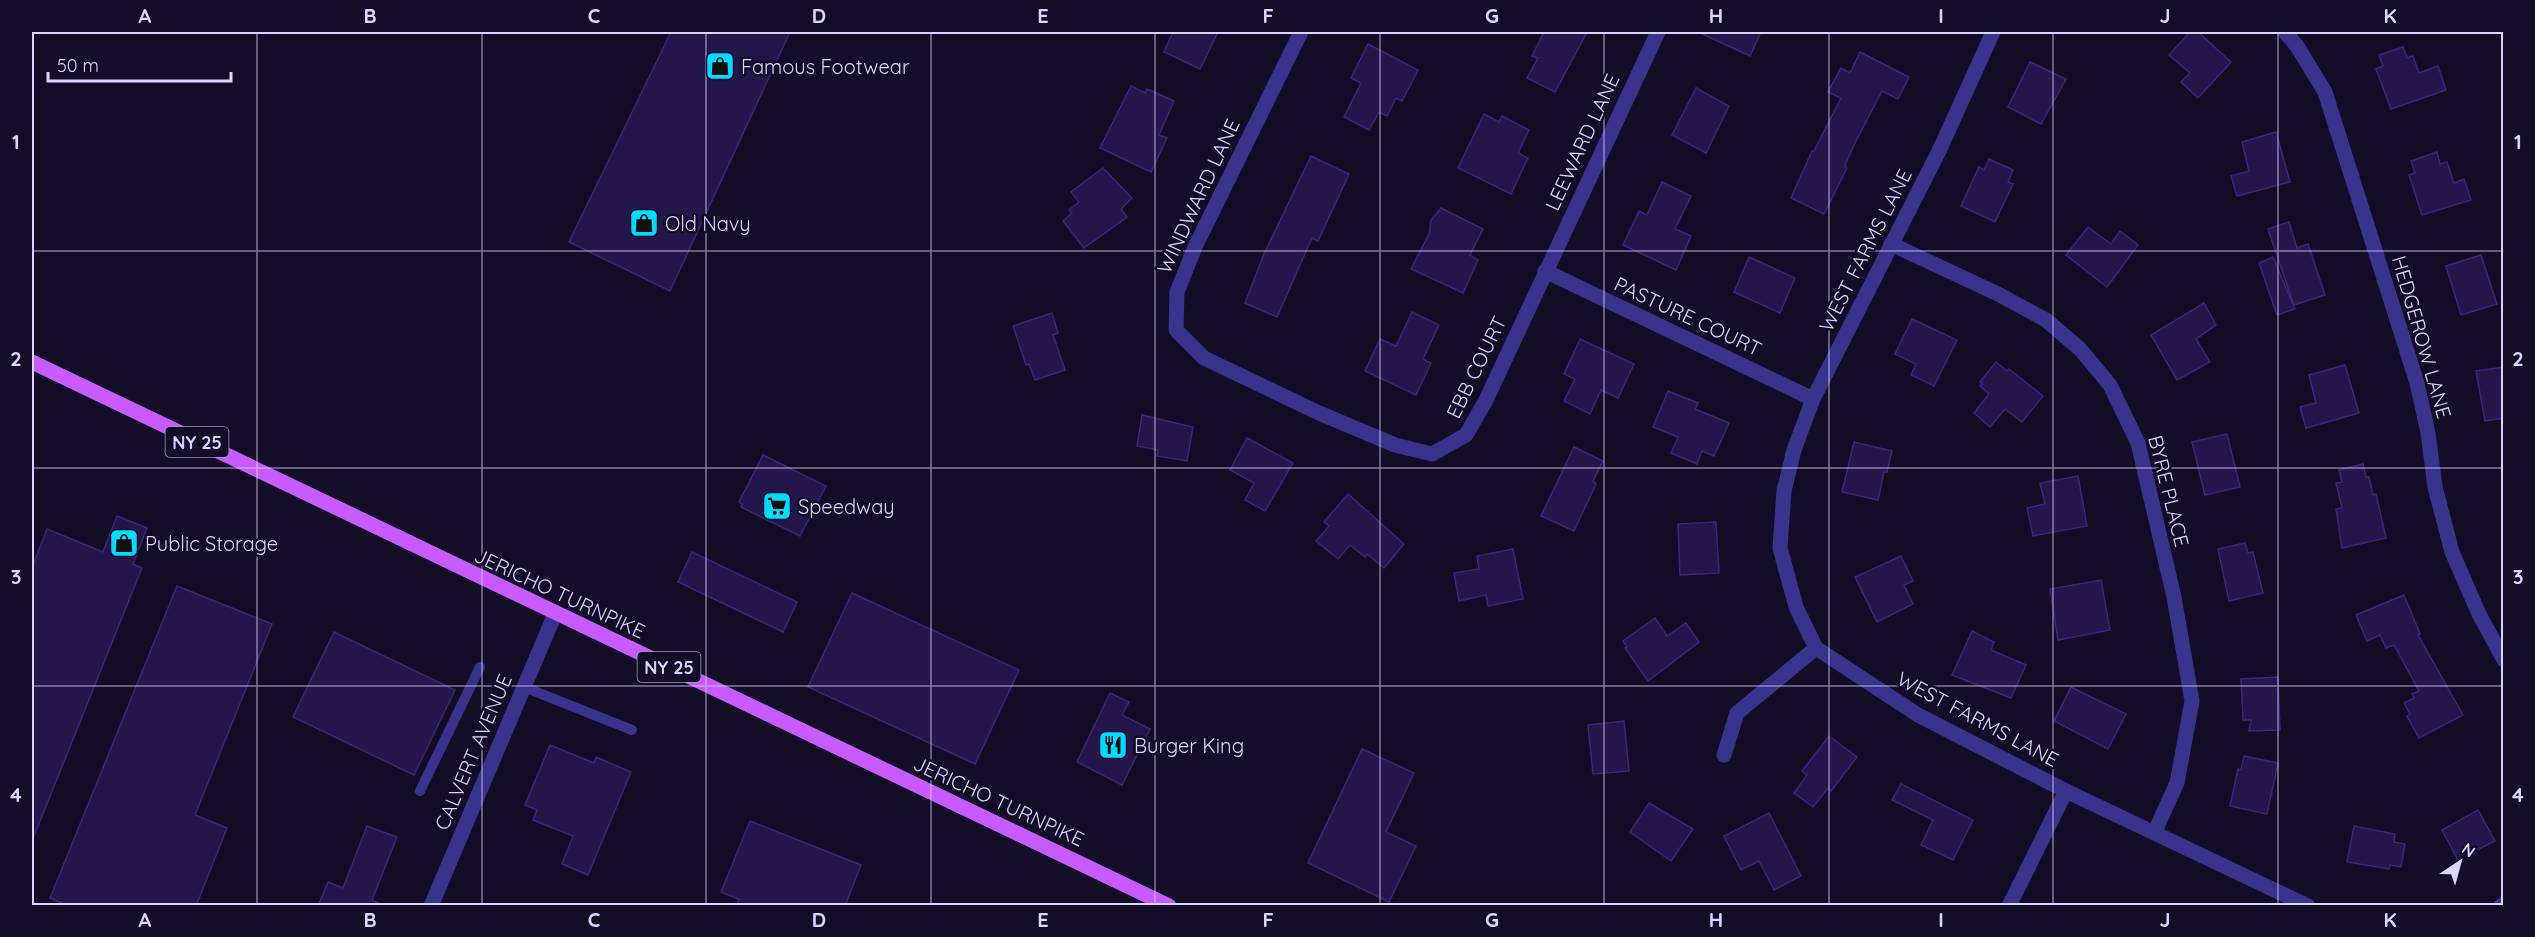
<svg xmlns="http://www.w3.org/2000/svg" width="2535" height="937" font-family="Quicksand,sans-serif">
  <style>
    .building { fill: #24174b; stroke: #3a2779; stroke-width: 1.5 }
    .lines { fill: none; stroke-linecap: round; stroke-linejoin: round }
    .lane { stroke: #3a338c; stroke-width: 10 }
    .street { stroke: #3a338c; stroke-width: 15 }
    .primary { stroke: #c85bff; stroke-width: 15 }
    .grid { fill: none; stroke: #dbd4ff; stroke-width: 1.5; stroke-opacity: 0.55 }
    .labels { text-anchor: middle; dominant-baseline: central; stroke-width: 5; stroke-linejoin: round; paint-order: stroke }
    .shield { fill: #130d28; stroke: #9f98be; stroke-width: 1.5 }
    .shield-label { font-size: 18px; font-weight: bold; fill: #dbd4ff }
    .poi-label { font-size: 20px; fill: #dbd4ff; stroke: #130d28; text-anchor: start }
    .street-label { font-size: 20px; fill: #dbd4ff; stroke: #130d28 }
    .neatline { fill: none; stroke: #dbd4ff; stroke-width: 2 }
    .grid-label { font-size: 20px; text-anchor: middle; font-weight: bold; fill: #dbd4ff }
  </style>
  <rect width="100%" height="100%" fill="#130d28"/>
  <g class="building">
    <polygon points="671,32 790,32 670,291 569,242"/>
    <polygon points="1173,32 1218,32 1200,69 1164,52"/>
    <polygon points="1544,32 1587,32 1555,92 1527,78 1538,58 1532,56"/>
    <polygon points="1698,32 1761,32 1750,56"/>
    <polygon points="2190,32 2198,32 2231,62 2198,98 2181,82 2190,73 2169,55"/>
    <polygon points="1368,44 1418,70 1402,101 1396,98 1387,116 1379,112 1369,130 1344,117 1361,83 1351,78"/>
    <polygon points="2403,47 2407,58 2413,56 2419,73 2438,66 2446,90 2391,109 2376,69 2383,66 2379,55"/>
    <polygon points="1860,52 1909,77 1898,99 1882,91 1855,143 1845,165 1847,168 1824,214 1791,198 1812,151 1814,151 1841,98 1828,92 1841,68 1850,73"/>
    <polygon points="2030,62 2066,79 2041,124 2008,107"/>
    <polygon points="1131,86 1145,93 1147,89 1174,101 1159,135 1167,138 1151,172 1100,148"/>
    <polygon points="1696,88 1729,106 1706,153 1672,135"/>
    <polygon points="1484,114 1499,122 1502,116 1529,130 1518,153 1528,158 1511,194 1458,168"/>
    <polygon points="2276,132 2290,182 2237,196 2231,176 2249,171 2242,142"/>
    <polygon points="2437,152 2440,164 2447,162 2454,183 2464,179 2471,200 2422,215 2409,175 2415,173 2411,161"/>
    <polygon points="1311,156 1349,174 1318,241 1312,238 1277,317 1245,303 1264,254"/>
    <polygon points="1989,159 2013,170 2008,182 2013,184 1995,222 1961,206 1979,167 1984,170"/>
    <polygon points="1103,168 1132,198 1121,209 1127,217 1084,248 1063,221 1072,213 1069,210 1079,202 1071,192"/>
    <polygon points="1662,182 1691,196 1675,229 1691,236 1676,270 1623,245 1639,211 1647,215"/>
    <polygon points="1441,208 1483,229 1470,255 1478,260 1463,293 1411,269 1429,234 1431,220"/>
    <polygon points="2289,222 2297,248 2308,244 2325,295 2294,305 2268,229"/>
    <polygon points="2088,227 2111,244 2120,231 2138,245 2107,287 2066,255"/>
    <polygon points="2481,255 2497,304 2461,315 2446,266"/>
    <polygon points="1749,257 1795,278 1780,313 1734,292"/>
    <polygon points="2273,257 2295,309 2277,315 2259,263"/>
    <polygon points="2204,303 2216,325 2196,339 2210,362 2177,380 2151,335"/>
    <polygon points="1412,312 1439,325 1423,359 1431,363 1416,395 1365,371 1380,339 1396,346"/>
    <polygon points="1052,313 1058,333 1053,335 1065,370 1035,380 1029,364 1026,365 1013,326"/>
    <polygon points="1912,319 1957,340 1934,386 1911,375 1916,364 1895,354"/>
    <polygon points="1580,339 1634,364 1618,398 1601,390 1590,414 1564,401 1575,379 1564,374"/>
    <polygon points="1996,362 2007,371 2009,369 2043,396 2022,422 2005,409 1990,427 1974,413 1989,394 1980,386 1982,384 1980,382"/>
    <polygon points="2345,365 2359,413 2306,428 2300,407 2316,403 2309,375"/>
    <polygon points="2504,367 2504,418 2485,421 2476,371"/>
    <polygon points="1668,391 1698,403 1695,409 1729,423 1714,456 1702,451 1697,464 1671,453 1678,437 1653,427"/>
    <polygon points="1142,415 1193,427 1187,461 1157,456 1158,450 1137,446"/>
    <polygon points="2227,434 2240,487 2205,495 2192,442"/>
    <polygon points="1247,438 1293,463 1265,511 1245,500 1254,483 1230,470"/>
    <polygon points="1854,442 1892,451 1887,472 1884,472 1878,500 1842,492"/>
    <polygon points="1574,447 1603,461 1593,481 1596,484 1574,531 1541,516"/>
    <polygon points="763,455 826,486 800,536 741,507 742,504 739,502"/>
    <polygon points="2363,464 2366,477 2369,477 2373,495 2376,494 2386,538 2342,548 2336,509 2342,508 2336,483 2342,482 2339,470"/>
    <polygon points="2078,476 2087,526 2033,536 2027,508 2045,504 2040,483"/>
    <polygon points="1348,494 1404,544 1384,568 1367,554 1365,557 1350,545 1338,559 1316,541 1329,526 1324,522"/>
    <polygon points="117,516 147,528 133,564 142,568 32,841 32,568 47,529 103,552"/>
    <polygon points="1716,522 1719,573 1680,575 1678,524"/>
    <polygon points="2245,543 2248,553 2253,552 2263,593 2229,601 2218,549"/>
    <polygon points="1513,549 1523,599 1488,606 1486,595 1459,601 1454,573 1479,569 1477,556"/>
    <polygon points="692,552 797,602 783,632 678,582"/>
    <polygon points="1901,556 1913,581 1904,585 1913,604 1877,622 1855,577"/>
    <polygon points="2101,580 2110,630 2058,640 2050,589"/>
    <polygon points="177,586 272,624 195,815 227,828 196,906 69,906 50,898"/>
    <polygon points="852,593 1019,670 975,764 808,687"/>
    <polygon points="2404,595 2420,634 2418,635 2463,715 2419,738 2407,716 2410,714 2404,703 2414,698 2412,694 2419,691 2394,645 2386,648 2380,635 2367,641 2356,615"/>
    <polygon points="1655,618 1667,636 1686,623 1699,642 1648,681 1625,648 1627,647 1623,641"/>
    <polygon points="1972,631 1994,642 1991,650 2026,665 2011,698 1952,675"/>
    <polygon points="334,632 455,690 414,775 293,717"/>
    <polygon points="2278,677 2280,730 2249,731 2251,720 2243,720 2241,679"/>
    <polygon points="2071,687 2126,714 2108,749 2054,721"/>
    <polygon points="1110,693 1129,702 1122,715 1150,729 1122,785 1077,762"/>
    <polygon points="1624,721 1629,771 1593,774 1588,725"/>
    <polygon points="1829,736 1857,757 1831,791 1828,788 1813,807 1794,793 1807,775 1802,771"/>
    <polygon points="550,745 594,763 596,757 631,772 588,875 562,864 573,836 533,820 537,810 525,805"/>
    <polygon points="1362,749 1414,773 1386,832 1416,846 1389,902 1308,863"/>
    <polygon points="2244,756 2278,763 2267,814 2230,806 2238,769 2241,770"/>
    <polygon points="1901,784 1973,820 1953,860 1921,845 1933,820 1892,800"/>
    <polygon points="1649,803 1693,829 1671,861 1630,832"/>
    <polygon points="2478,810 2495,841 2458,860 2442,830"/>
    <polygon points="1769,813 1801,876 1774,890 1759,861 1741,870 1724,836"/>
    <polygon points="750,821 861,865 845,906 736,906 739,899 721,892"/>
    <polygon points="367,826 397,837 372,900 384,906 318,906 328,882 343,888"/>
    <polygon points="2354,826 2395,834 2394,842 2405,844 2401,867 2390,865 2389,869 2347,862"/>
  </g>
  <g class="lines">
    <g class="lane">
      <polyline points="524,687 632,730"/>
      <polyline points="420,791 480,667"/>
    </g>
    <g class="street">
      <polyline points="1301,32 1195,247 1177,292 1176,330 1204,358 1319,413 1395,445 1432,454 1466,435 1486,400 1658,32"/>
      <polyline points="1993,32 1940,149 1813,399 1794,450 1784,491 1780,548 1796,607 1816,648 1918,715 2066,791 2308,906"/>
      <polyline points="2285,32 2297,46 2325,92 2417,383 2428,433 2435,487 2452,552 2479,614 2504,660"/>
      <polyline points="1891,244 1998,294 2046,320 2080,349 2110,385 2138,443 2174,597 2192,701 2177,783 2155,831"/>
      <polyline points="1545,271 1813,399"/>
      <polyline points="1724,755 1737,713 1816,648"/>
      <polyline points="431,906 555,614"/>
      <polyline points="2009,906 2066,791"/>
      <polyline points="2501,906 2504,904"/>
    </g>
    <polyline class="primary" points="32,362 1169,906"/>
  </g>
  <path class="grid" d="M257,32V906M482,32V906M706,32V906M931,32V906M1155,32V906M1380,32V906M1604,32V906M1829,32V906M2053,32V906M2278,32V906M32,251H2504M32,468H2504M32,686H2504"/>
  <defs>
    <g id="shop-square" transform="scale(1.5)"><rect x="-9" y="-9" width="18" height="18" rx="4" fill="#00dbff" stroke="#130d28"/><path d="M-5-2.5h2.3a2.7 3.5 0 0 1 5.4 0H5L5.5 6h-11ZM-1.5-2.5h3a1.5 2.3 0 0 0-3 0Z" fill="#111"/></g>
    <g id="supermarket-square" transform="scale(1.5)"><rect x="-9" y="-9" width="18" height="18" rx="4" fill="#00dbff" stroke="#130d28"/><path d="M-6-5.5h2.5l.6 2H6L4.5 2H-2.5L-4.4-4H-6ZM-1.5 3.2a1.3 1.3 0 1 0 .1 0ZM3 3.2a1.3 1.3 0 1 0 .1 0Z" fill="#111"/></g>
    <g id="restaurant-square" transform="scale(1.5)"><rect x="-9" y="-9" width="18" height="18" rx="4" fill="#00dbff" stroke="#130d28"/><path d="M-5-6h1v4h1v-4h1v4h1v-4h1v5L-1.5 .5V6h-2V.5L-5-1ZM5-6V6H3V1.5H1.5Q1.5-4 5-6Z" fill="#111"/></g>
  </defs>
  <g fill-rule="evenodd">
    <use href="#shop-square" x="720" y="66"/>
    <use href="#shop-square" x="644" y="223"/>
    <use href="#supermarket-square" x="777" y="506"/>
    <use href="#shop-square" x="124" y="543"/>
    <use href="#restaurant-square" x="1113" y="745"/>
  </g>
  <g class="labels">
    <g class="shield">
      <rect x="165.5" y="427" width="63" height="30" rx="4.5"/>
      <rect x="637.5" y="652" width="63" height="30" rx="4.5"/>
    </g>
    <g class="shield-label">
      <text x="197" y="442">NY 25</text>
      <text x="669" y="667">NY 25</text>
    </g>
    <g class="poi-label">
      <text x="741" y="66">Famous Footwear</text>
      <text x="665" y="223">Old Navy</text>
      <text x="798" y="506">Speedway</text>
      <text x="145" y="543">Public Storage</text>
      <text x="1134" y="745">Burger King</text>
    </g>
    <g class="street-label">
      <text transform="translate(1582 142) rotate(-65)">LEEWARD LANE</text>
      <text transform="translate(1198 196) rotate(-65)">WINDWARD LANE</text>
      <text transform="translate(1865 250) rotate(-63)">WEST FARMS LANE</text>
      <text transform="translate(1688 316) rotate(25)">PASTURE COURT</text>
      <text transform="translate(2422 337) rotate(74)">HEDGEROW LANE</text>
      <text transform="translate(1476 367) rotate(-64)">EBB COURT</text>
      <text transform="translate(2169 491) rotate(76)">BYRE PLACE</text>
      <text transform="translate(560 593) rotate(25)">JERICHO TURNPIKE</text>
      <text transform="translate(1978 719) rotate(28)">WEST FARMS LANE</text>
      <text transform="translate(473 752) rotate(-67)">CALVERT AVENUE</text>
      <text transform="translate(999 801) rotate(25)">JERICHO TURNPIKE</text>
    </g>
  </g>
  <rect width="2535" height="937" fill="none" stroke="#130d28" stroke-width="66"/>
  <g transform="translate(2460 862) rotate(36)" stroke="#130d28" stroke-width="4.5" paint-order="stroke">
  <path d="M0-4.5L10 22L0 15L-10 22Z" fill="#dbd4ff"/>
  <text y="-9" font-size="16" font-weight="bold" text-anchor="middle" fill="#dbd4ff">N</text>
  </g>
  <path d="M48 72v9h183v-9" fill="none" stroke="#dbd4ff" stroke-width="3"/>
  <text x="57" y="72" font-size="18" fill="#dbd4ff" stroke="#130d28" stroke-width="4.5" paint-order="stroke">50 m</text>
  <rect x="33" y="33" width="2469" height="871" class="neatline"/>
  <g class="grid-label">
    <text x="145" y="23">A</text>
    <text x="370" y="23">B</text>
    <text x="594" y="23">C</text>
    <text x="819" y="23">D</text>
    <text x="1043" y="23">E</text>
    <text x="1268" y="23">F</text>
    <text x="1492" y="23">G</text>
    <text x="1716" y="23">H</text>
    <text x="1941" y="23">I</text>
    <text x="2165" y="23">J</text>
    <text x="2390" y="23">K</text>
    <text x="16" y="149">1</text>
    <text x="2518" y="149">1</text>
    <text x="16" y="366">2</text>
    <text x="2518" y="366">2</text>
    <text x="16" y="584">3</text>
    <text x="2518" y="584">3</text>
    <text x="16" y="802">4</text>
    <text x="2518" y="802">4</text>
    <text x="145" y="927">A</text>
    <text x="370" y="927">B</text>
    <text x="594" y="927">C</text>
    <text x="819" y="927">D</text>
    <text x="1043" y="927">E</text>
    <text x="1268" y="927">F</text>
    <text x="1492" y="927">G</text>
    <text x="1716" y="927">H</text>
    <text x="1941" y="927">I</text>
    <text x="2165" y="927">J</text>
    <text x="2390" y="927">K</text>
  </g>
</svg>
